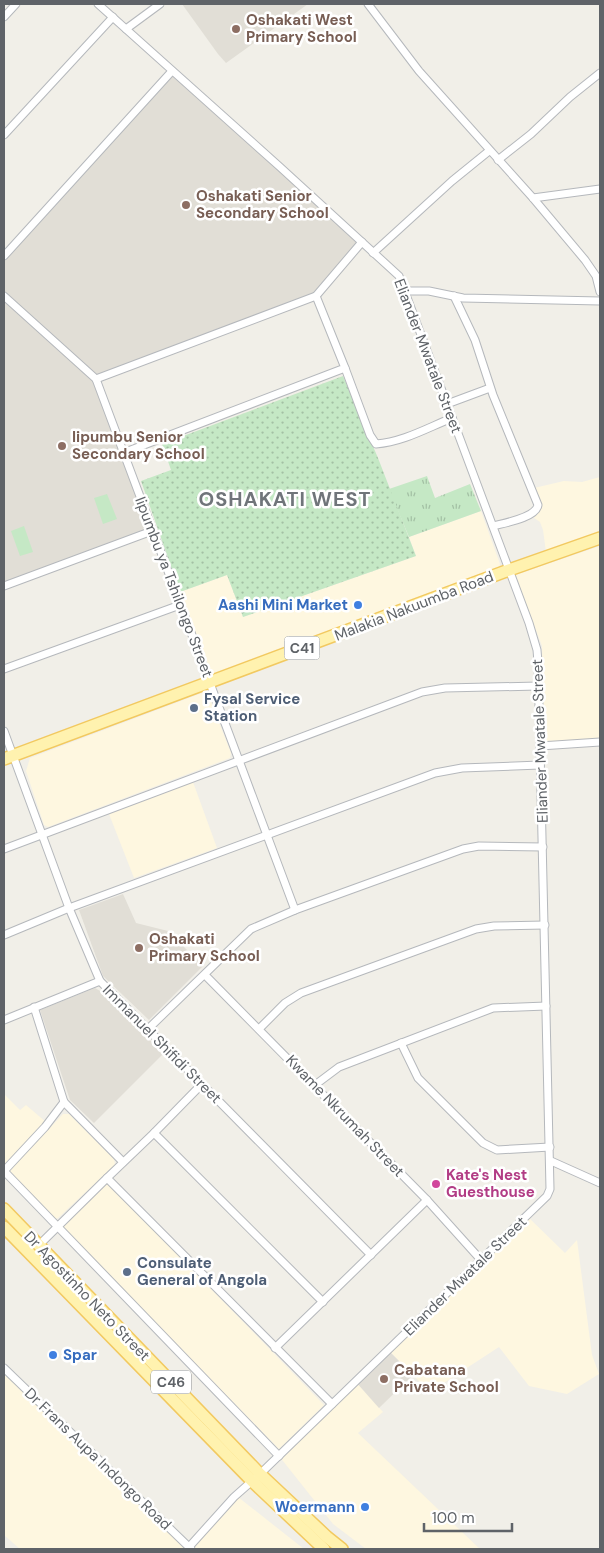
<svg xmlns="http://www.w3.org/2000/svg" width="604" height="1553" font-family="'DM Sans',sans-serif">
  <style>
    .commercial { fill: #fef7e0 }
    .education { fill: #e1ded6 }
    .grass { fill: url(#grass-tufts) }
    .park { fill: url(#park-dots) }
    .garden { fill: #c5e8c5 }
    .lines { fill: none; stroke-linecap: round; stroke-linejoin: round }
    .street-casing { stroke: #b5b8bc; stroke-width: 9 }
    .primary-casing { stroke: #f2c960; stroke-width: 14 }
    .street { stroke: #fff; stroke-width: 7 }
    .primary { stroke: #fff2af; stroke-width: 11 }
    .education-dot { fill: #8d6e63; stroke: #fff; stroke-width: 2 }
    .shop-dot { fill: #3f7fe0; stroke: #fff; stroke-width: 2 }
    .service-dot { fill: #5c6f8a; stroke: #fff; stroke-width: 2 }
    .hotel-dot { fill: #d1479c; stroke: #fff; stroke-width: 2 }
    .labels { text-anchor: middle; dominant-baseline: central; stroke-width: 5; stroke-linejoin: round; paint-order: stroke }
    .shield { fill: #fff; stroke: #8f9295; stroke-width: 1 }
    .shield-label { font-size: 14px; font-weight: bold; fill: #5f6368 }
    .education-label { font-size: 15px; font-weight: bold; fill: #785e54; stroke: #fff; text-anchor: start }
    .street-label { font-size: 15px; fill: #5f6368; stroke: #fff }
    .shop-label { font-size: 15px; font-weight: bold; fill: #366cbe; stroke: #fff; text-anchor: end }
    .service-label { font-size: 15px; font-weight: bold; fill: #4e5e75; stroke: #fff; text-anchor: start }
    .hotel-label { font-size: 15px; font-weight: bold; fill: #b23c85; stroke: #fff; text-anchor: start }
    .district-label { font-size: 20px; font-weight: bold; letter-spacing: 1px; fill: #70757a; stroke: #fff }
  </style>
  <defs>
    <pattern id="grass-tufts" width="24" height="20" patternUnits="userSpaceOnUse" patternTransform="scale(1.25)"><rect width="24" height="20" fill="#c5e8c5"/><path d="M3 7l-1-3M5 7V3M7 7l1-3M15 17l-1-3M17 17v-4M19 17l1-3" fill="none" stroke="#a3c0a4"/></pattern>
    <pattern id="park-dots" width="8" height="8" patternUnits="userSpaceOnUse" patternTransform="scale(1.25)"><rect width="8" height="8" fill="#c5e8c5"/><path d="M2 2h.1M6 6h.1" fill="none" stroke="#a3c0a4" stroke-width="1.8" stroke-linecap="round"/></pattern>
  </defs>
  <rect width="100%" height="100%" fill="#f1efe8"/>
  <g class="commercial">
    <polygon points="600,477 600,534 546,552 543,530 540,522 534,518 540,510 540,503 534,488 564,481 582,482"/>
    <polygon points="481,511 500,564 498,569 212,677 180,592 227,575 243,617 416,556 409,537"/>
    <polygon points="600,546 600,742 544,745 542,646 515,575"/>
    <polygon points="202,693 209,697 231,753 230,758 48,827 44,825 26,771 30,758"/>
    <polygon points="193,782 217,848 134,878 109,814"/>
    <polygon points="4,1094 20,1110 26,1105 46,1122 4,1166"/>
    <polygon points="63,1114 69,1114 114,1159 115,1165 58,1218 55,1219 8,1172"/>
    <polygon points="107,1182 324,1405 279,1449 61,1226"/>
    <polygon points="527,1216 565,1253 577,1240 592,1355 599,1374 567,1394 529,1386 499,1347 430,1392 388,1350"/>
    <polygon points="4,1368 189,1547 238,1497 304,1549 20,1549 4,1535"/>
    <polygon points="356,1382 383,1412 358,1433 480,1549 366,1549 333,1524 279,1456"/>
  </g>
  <g class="education">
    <polygon points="182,4 308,4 226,63 218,54"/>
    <polygon points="172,71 362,242 316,296 96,379 152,531 4,586 4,256"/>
    <polygon points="123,894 136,923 168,931 203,966 149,1020 103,976 79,910"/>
    <polygon points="95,988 107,995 163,1054 94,1123 70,1100 40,1010"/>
    <polygon points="388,1350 413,1375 379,1408 356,1382"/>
  </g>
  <polygon class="grass" points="427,476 435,498 470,484 481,511 409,537 389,489"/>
  <polygon class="park" points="343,376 378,458 416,556 243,617 227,575 180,592 141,481 171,470 162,444"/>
  <g class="garden">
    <polygon points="107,494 117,519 103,524 94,498"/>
    <polygon points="24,526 33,552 20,556 11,531"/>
  </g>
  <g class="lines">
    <g class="street-casing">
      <g id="street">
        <polyline points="98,4 280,167 399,276 529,623 537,650 538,662 550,1189 547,1196 260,1474 234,1497 189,1547"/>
        <polyline points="368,4 419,71 533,198 585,260 596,276 600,292"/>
        <polyline points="4,17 16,4"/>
        <polyline points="126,29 160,4"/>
        <polyline points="4,135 113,17"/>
        <polyline points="498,160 531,134 570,97 600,73"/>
        <polyline points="533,198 600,189"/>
        <polyline points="373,253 452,181 489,151"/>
        <polyline points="4,256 172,71"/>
        <polyline points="405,291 429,291 463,298 600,301"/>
        <polyline points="4,296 96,379 295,910"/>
        <path d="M454,296L475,340L493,395L538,505C536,518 504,523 493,526"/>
        <path d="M345,368L370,435L376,444C403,442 427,428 452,418"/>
        <polyline points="96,379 316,296 362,242"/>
        <polyline points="447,404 490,388"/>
        <polyline points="123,453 345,368 316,296"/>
        <polyline points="4,586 152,531"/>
        <polyline points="4,669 180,605"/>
        <polyline points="4,731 69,908 100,981 371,1255"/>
        <polyline points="540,746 600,742"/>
        <polyline points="4,849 422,692 445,688 538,686"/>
        <polyline points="4,935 69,908 435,773 462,768 540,765"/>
        <polyline points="205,975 427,1200 481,1260"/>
        <polyline points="4,1020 100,981"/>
        <polyline points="259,1029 285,1003 301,993 476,929 494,926 545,925"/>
        <polyline points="147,1030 251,929 295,910 463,849 479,846 543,847"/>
        <polyline points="401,1043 418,1078 483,1143 497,1150 550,1147"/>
        <polyline points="202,1084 154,1133 107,1178 332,1404"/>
        <polyline points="315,1085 339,1067 493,1008 546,1006"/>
        <polyline points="64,1102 123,1162"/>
        <polyline points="154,1133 323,1302"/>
        <polyline points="551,1161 600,1183"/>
        <polyline points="4,1171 279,1456"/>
        <polyline points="4,1171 45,1127 64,1102 34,1007"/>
        <polyline points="38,1246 107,1178"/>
        <polyline points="275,1348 427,1200"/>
        <polyline points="4,1368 191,1549"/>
      </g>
    </g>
    <g class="primary-casing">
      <g id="primary">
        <polyline points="4,759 509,570 600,538"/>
        <polyline points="4,1209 260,1474 327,1537 342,1549"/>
        <polyline points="4,1227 252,1481 324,1549"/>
      </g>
    </g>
    <use href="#street" class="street"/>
    <use href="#primary" class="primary"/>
  </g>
  <g class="education-dot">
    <circle cx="236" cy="29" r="5"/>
    <circle cx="186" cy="205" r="5"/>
    <circle cx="62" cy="446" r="5"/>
    <circle cx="139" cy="948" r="5"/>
    <circle cx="384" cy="1379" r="5"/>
  </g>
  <g class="shop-dot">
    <circle cx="358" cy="605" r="5"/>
    <circle cx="53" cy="1355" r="5"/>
    <circle cx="365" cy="1507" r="5"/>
  </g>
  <g class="service-dot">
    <circle cx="194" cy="708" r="5"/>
    <circle cx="127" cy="1272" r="5"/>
  </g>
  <circle class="hotel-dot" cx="436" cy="1184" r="5"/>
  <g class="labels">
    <g class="shield">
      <rect x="284.5" y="636.5" width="35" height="23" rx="4"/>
      <rect x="151" y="1370.5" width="40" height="23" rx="4"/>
    </g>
    <g class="shield-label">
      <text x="302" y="648">C41</text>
      <text x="171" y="1382">C46</text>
    </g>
    <g class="education-label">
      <text x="246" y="20">Oshakati West<tspan x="246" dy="17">Primary School</tspan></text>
      <text x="196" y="196">Oshakati Senior<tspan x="196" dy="17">Secondary School</tspan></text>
      <text x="72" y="437">Iipumbu Senior<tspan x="72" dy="17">Secondary School</tspan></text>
      <text x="149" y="939">Oshakati<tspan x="149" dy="17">Primary School</tspan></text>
      <text x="394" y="1370">Cabatana<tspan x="394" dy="17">Private School</tspan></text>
    </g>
    <g class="street-label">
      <text transform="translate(428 356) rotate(69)">Eliander Mwatale Street</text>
      <text transform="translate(174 587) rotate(69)">Iipumbu ya Tshilongo Street</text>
      <text transform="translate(414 606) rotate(-21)">Malakia Nakuumba Road</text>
      <text transform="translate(540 741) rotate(-92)">Eliander Mwatale Street</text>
      <text transform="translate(162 1044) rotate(45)">Immanuel Shifidi Street</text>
      <text transform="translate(345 1116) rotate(46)">Kwame Nkrumah Street</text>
      <text transform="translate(465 1276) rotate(-44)">Eliander Mwatale Street</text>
      <text transform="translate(87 1296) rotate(46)">Dr Agostinho Neto Street</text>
      <text transform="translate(98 1459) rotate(44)">Dr Frans Aupa Indongo Road</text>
    </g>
    <g class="shop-label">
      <text x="348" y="605">Aashi Mini Market</text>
      <text x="63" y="1355" text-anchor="start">Spar</text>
      <text x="355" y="1507">Woermann</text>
    </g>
    <g class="service-label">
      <text x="204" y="699">Fysal Service<tspan x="204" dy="17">Station</tspan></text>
      <text x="137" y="1263">Consulate<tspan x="137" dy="17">General of Angola</tspan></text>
    </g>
    <g class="hotel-label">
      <text x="446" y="1175">Kate's Nest<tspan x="446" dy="17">Guesthouse</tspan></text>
    </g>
    <g class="district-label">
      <text x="285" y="499">OSHAKATI WEST</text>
    </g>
  </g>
  <rect width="604" height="1553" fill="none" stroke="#5f6368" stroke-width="10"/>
  <path d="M424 1523v8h88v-8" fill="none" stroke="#5f6368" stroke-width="2.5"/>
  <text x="432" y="1523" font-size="15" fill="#5f6368" stroke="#ffffff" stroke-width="4" paint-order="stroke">100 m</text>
</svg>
